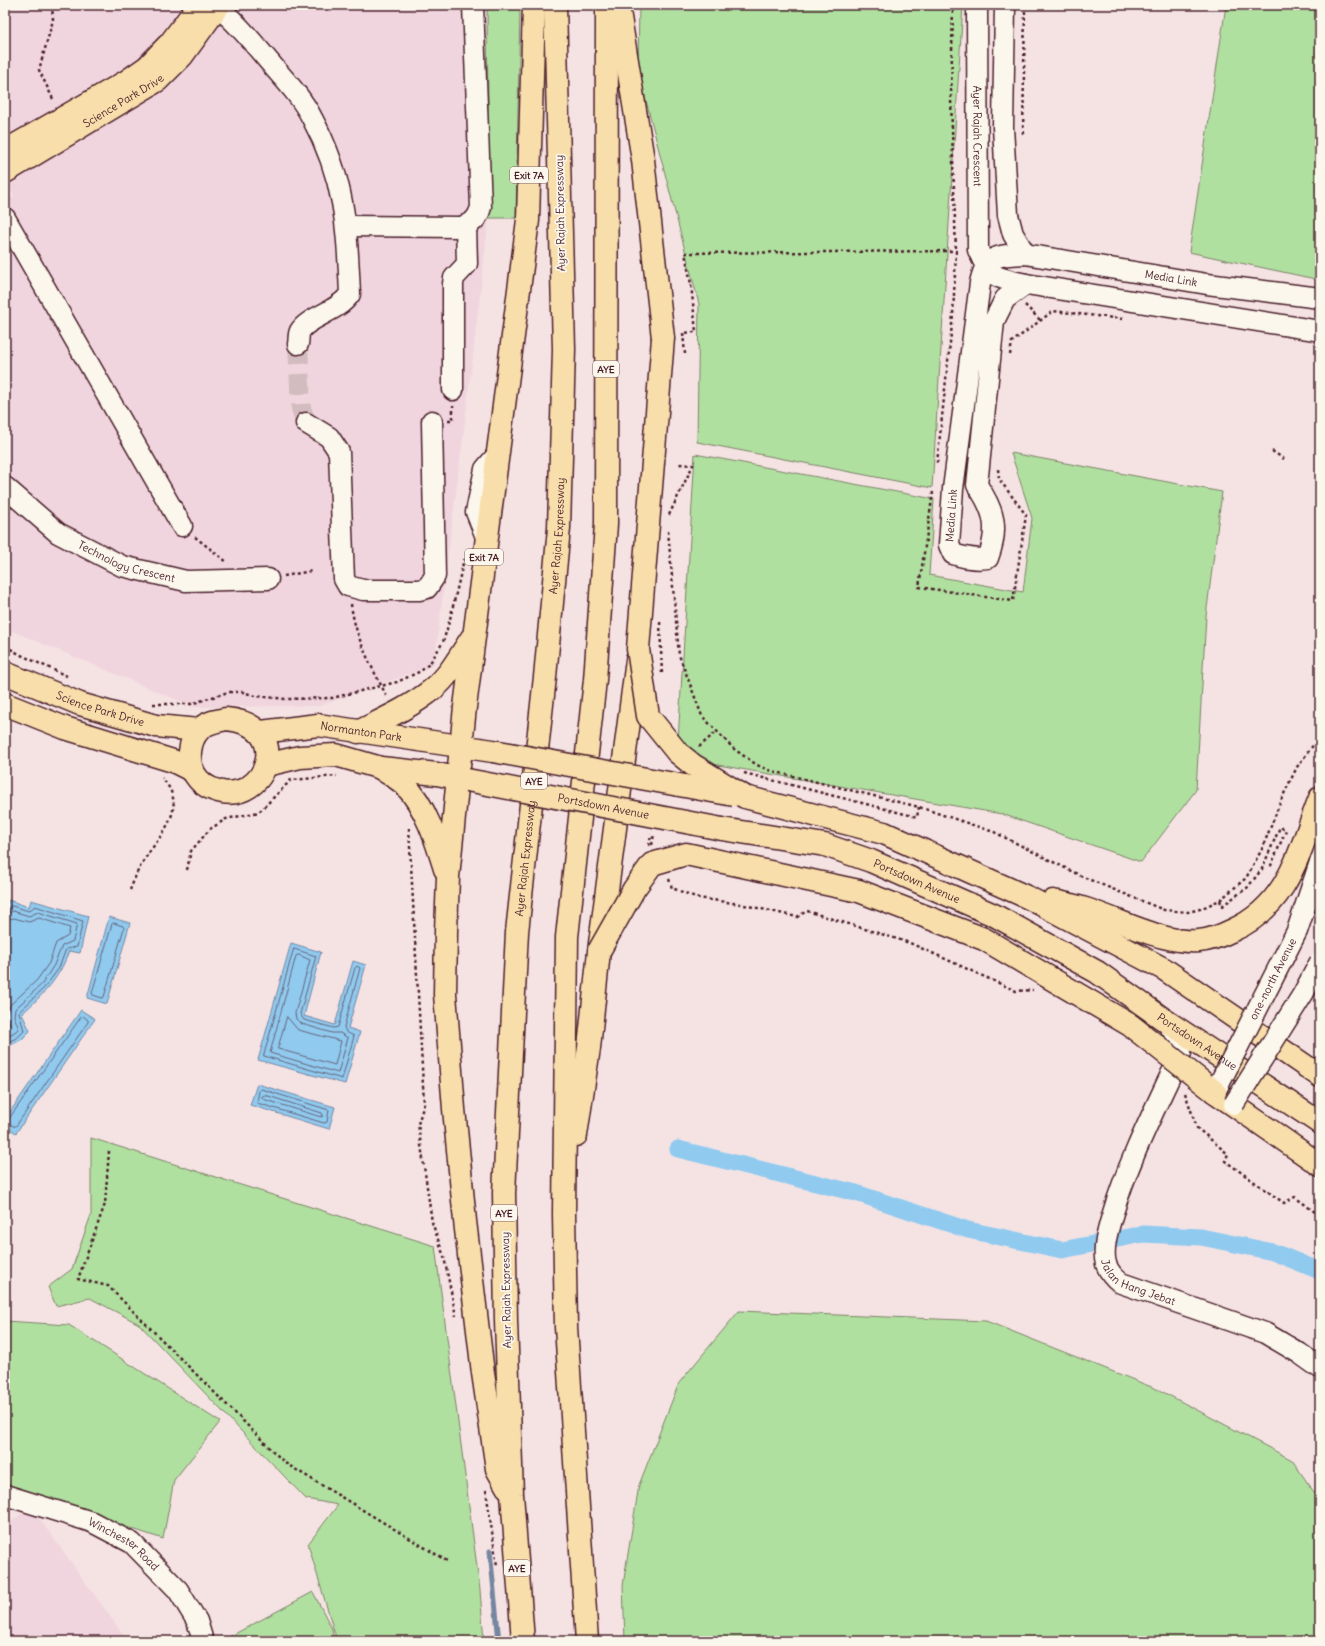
<svg xmlns="http://www.w3.org/2000/svg" width="1325" height="1646" font-family="Delius,sans-serif">
  <style>
    .built { fill: #f0d5de }
    .green { fill: #b0e0a0; stroke: #7d8066 }
    .water { fill: #90caef; stroke: #7486a1 }
    .lines { fill: none; stroke-linecap: round; stroke-linejoin: round }
    .shore { stroke: #666379; stroke-width: 1 }
    .stream { stroke: #7486a1; stroke-width: 5 }
    .canal { stroke: #90caef; stroke-width: 17 }
    .minor-tunnel { stroke: #d3bcbf; stroke-width: 20; stroke-dasharray: 20 10; stroke-linecap: butt }
    .minor-casing { stroke: #4a1f2b; stroke-width: 23 }
    .major-casing { stroke: #4a1f2b; stroke-width: 25 }
    .highway-casing { stroke: #4a1f2b; stroke-width: 25 }
    .path { stroke: #4a1f2b; stroke-width: 2.5; stroke-dasharray: 3 3; stroke-linecap: butt }
    .minor { stroke: #fbf7ec; stroke-width: 20 }
    .major { stroke: #f8deab; stroke-width: 22 }
    .highway { stroke: #f8deab; stroke-width: 22 }
    .minor-bridge-casing { stroke: #4a1f2b; stroke-width: 23; stroke-linecap: butt }
    .highway-bridge-casing { stroke: #4a1f2b; stroke-width: 25; stroke-linecap: butt }
    .path-bridge { stroke: #4a1f2b; stroke-width: 2.5; stroke-dasharray: 3 3; stroke-linecap: butt }
    .minor-bridge { stroke: #fbf7ec; stroke-width: 20 }
    .highway-bridge { stroke: #f8deab; stroke-width: 22 }
    .labels { text-anchor: middle; dominant-baseline: central; stroke-width: 3.5; stroke-linejoin: round; paint-order: stroke }
    .shield { fill: #fbf7ec; stroke: #7f6065; stroke-width: 1 }
    .shield-label { font-size: 10px; font-weight: bold; fill: #4a1f2b }
    .street-label { font-size: 11px; fill: #4a1f2b; stroke: #fbf7ec }
  </style>
  <rect width="100%" height="100%" fill="#f5e3e4"/>
  <filter id="ink" filterUnits="userSpaceOnUse"><feTurbulence type="fractalNoise" baseFrequency=".025" numOctaves="2"/><feDisplacementMap in="SourceGraphic" scale="8" xChannelSelector="R" yChannelSelector="G"/><feConvolveMatrix kernelMatrix="1 2 1 2 8 2 1 2 1" color-interpolation-filters="sRGB"/></filter>
  <g filter="url(#ink)">
    <g class="built">
      <polygon points="5,5 487,5 489,218 466,414 434,665 320,706 194,707 5,628 5,203 14,196 5,180"/>
      <polygon points="31,1507 125,1637 119,1641 8,1641 5,1636 5,1526"/>
    </g>
    <g class="green">
      <polygon points="487,5 520,5 516,218 489,218"/>
      <polygon points="639,5 963,5 932,488 697,442 699,304 638,70"/>
      <polygon points="1226,5 1320,5 1320,280 1189,252"/>
      <polygon points="1011,453 1222,492 1206,616 1196,790 1141,862 1002,814 706,763 678,741 695,454 934,499 929,575 1023,592 1032,518"/>
      <polygon points="91,1138 435,1246 480,1590 484,1641 337,1641 308,1544 338,1505 306,1499 139,1324 90,1298 56,1306 48,1287 72,1269 91,1215"/>
      <polygon points="739,1311 986,1321 1159,1390 1292,1460 1320,1501 1320,1641 625,1641 623,1585 639,1485 679,1383"/>
      <polygon points="5,1321 69,1325 220,1422 174,1480 163,1539 5,1487"/>
      <polygon points="313,1592 332,1629 334,1641 231,1641 229,1637"/>
    </g>
    <g class="water">
      <path d="M8,900L29,907L31,900L88,916L80,953L69,951C58,981 45,992 22,1014L30,1031L21,1040L5,1048V911Z"/>
      <polygon points="109,917 130,923 107,1004 87,998"/>
      <polygon points="291,943 321,952 304,1016 335,1025 353,961 366,965 348,1028 360,1032 345,1084 258,1060"/>
      <polygon points="81,1010 95,1019 16,1133 5,1126 5,1119"/>
      <polygon points="257,1084 335,1107 329,1129 250,1105"/>
    </g>
    <g class="lines">
      <g class="shore">
        <polyline points="5,909 12,906 29,911 35,906 83,921 77,947 66,949 59,968 45,987 19,1012 24,1031 18,1037 5,1044"/>
        <polyline points="5,914 13,911 29,916 38,912 77,924 73,941 62,946 54,965 42,984 15,1009 14,1016 19,1029 5,1038"/>
        <polyline points="5,920 14,918 29,922 39,918 70,928 68,936 56,943 49,963 37,980 10,1005 7,1015 11,1027 5,1031"/>
        <polygon points="114,923 123,926 124,928 104,997 102,998 93,995 92,993 112,924"/>
        <polygon points="294,949 316,956 300,1014 304,1020 334,1028 338,1027 355,968 357,966 360,968 344,1027 346,1032 354,1036 342,1079 264,1056"/>
        <polygon points="299,955 310,960 295,1013 296,1019 302,1024 332,1033 340,1033 348,1038 338,1073 270,1053 296,956"/>
        <polygon points="83,1016 88,1020 88,1022 16,1126 13,1126 8,1123 8,1120 81,1017"/>
        <polygon points="287,1017 298,1030 341,1041 335,1065 278,1049"/>
        <polygon points="261,1089 329,1110 327,1122 324,1123 257,1103 259,1091"/>
        <polygon points="265,1095 322,1113 323,1116 321,1117 263,1099 262,1097"/>
      </g>
      <polyline class="stream" points="490,1551 499,1641"/>
      <polyline class="canal" points="678,1149 856,1193 968,1230 1062,1250 1143,1234 1201,1237 1273,1252 1320,1271"/>
      <polyline class="minor-tunnel" points="298,344 301,408 306,423"/>
      <g class="minor-casing">
        <g id="minor">
          <path d="M215,5C235,20 255,45 272,65C286,81 302,98 312,118C345,179 347,227 350,294C338,312 308,317 300,331C298,334 299,340 298,344"/>
          <path id="s1" d="M977,5L978,250C991,280 996,277 1026,284L1320,331"/>
          <polyline points="1005,5 1003,127 1008,215 1013,234 1025,254"/>
          <polyline points="5,218 182,526"/>
          <path d="M347,226L461,227C472,224 478,219 481,207L473,5"/>
          <path id="s2" d="M1026,284L1005,299L994,321L977,485C995,511 999,529 988,558C975,560 965,558 953,554L949,545L953,489L980,283C986,254 999,255 1025,254L1207,284L1320,298"/>
          <polyline points="453,390 453,284 454,278 467,264 466,225"/>
          <polyline points="306,423 329,437 339,452 344,579 348,586 363,590 419,590 427,588 435,576 432,421"/>
          <path id="s3" d="M5,487L58,533L122,566L186,581L268,579"/>
          <polyline points="486,537 476,512 485,469 497,455"/>
          <path id="s4" d="M1166,1021L1180,1041L1181,1053C1156,1107 1129,1159 1112,1216C1108,1230 1102,1249 1106,1264C1109,1272 1114,1278 1121,1283L1265,1333L1299,1353L1320,1368"/>
          <path id="s5" d="M5,1495L92,1522L132,1543L178,1590L197,1621L203,1641"/>
        </g>
      </g>
      <g class="major-casing">
        <g id="major">
          <polyline points="5,151 127,81 147,67 171,42 199,5"/>
          <path id="s6" d="M5,172L158,80L182,56L219,5"/>
          <path id="s7" d="M5,673L80,704L156,726L199,730"/>
          <polyline points="5,704 65,728 173,761 193,771"/>
        </g>
      </g>
      <g class="highway-casing">
        <g id="highway">
          <polyline points="618,5 643,160 663,338"/>
          <path d="M226,719C296,725 266,805 218,791C207,788 199,782 194,773C187,760 189,741 199,730C206,722 217,721 226,719Z"/>
          <path id="s8" d="M261,732L318,725L493,751"/>
          <path d="M358,732C384,719 411,707 433,689C449,676 460,656 471,639"/>
          <polyline points="266,765 300,757 336,755 381,768 437,774 467,780"/>
          <path d="M382,769C389,774 399,779 405,785C426,807 436,840 445,869"/>
          <polyline points="745,797 884,833 1029,898 1164,969 1320,1076"/>
          <path id="s9" d="M722,829L825,845L871,861L994,915L1097,972L1166,1021L1320,1123"/>
          <path d="M1053,901C1092,907 1126,927 1163,937C1191,944 1207,943 1233,930C1289,905 1299,851 1320,798"/>
          <polyline points="1215,1092 1320,1165"/>
          <polyline points="576,1135 589,1048 599,951 637,660"/>
          <polyline points="507,1487 497,1469 483,1373 465,1221 454,1109 445,994 446,932 448,877 465,707 528,220 534,5"/>
          <path id="s10" d="M523,1641L512,1494L506,1321L504,1193L517,932L545,677L559,528L564,349L555,5"/>
          <polyline points="587,1641 566,1327 564,1214 567,937 595,680 606,524 607,5"/>
        </g>
      </g>
      <g class="path">
        <polyline points="52,5 53,20 39,70 54,101"/>
        <polyline points="1023,134 1025,5"/>
        <polyline points="1025,305 1040,320"/>
        <polyline points="685,354 683,333 696,332 691,284 685,253 957,251"/>
        <polyline points="1010,355 1012,342 1053,311 1123,319"/>
        <polyline points="448,420 453,420 453,406"/>
        <polyline points="937,463 953,315 956,252 951,99 953,5"/>
        <polyline points="933,492 919,587 1013,601 1026,515 999,479 998,469"/>
        <polyline points="669,515 693,465 679,464"/>
        <polyline points="668,531 679,655 702,716 734,749 757,765 768,770 919,807 994,832 1083,877 1164,910 1188,912 1200,909 1220,900 1222,906 1247,888 1262,869 1280,827 1286,830 1270,868"/>
        <polyline points="195,537 227,562"/>
        <polyline points="284,576 311,571"/>
        <path d="M351,604C355,638 372,667 387,697"/>
        <polyline points="660,622 662,675"/>
        <polyline points="5,646 21,655 67,676"/>
        <polyline points="153,704 191,704 228,692 243,692 256,696 286,699 332,698 397,682 421,671 430,663 443,642 450,619 464,559"/>
        <polyline points="699,747 716,732"/>
        <polyline points="744,773 917,817 919,807"/>
        <polyline points="409,828 424,1104 418,1124 432,1222 444,1257 456,1316"/>
        <polyline points="652,845 654,834"/>
        <polyline points="649,846 651,834"/>
        <polyline points="187,870 191,851 210,829 226,819 259,812 291,780 337,776"/>
        <polyline points="669,879 672,888 698,898 740,904 797,917 807,911 910,943 1016,991 1033,990"/>
        <path d="M130,890C133,883 136,874 140,867C156,837 192,811 162,778"/>
        <polyline points="1220,900 1246,878 1262,849 1282,798 1297,767 1317,740 1320,732"/>
        <polyline points="1185,1093 1197,1128 1228,1154 1225,1161 1284,1203 1295,1197 1320,1216"/>
        <polyline points="109,1151 105,1204 78,1279 108,1286 285,1463 447,1561"/>
        <polyline points="486,1490 497,1566"/>
      </g>
      <use href="#minor" class="minor"/>
      <use href="#major" class="major"/>
      <use href="#highway" class="highway"/>
      <g class="minor-bridge-casing">
        <g id="minor-bridge">
          <path id="s11" d="M1215,1092L1297,931L1320,862"/>
          <polyline points="1234,1104 1303,994 1320,962"/>
        </g>
      </g>
      <g class="highway-bridge-casing">
        <g id="highway-bridge">
          <polyline points="663,338 638,649 648,716 677,752 693,765 745,797"/>
          <polyline points="493,751 734,795"/>
          <path id="s12" d="M467,780L722,829"/>
          <polyline points="599,951 634,889 652,864 686,854 859,891 984,939 1130,1025 1215,1092"/>
        </g>
      </g>
      <polyline class="path-bridge" points="1272,451 1284,459"/>
      <use href="#minor-bridge" class="minor-bridge"/>
      <use href="#highway-bridge" class="highway-bridge"/>
    </g>
  </g>
  <g class="labels">
    <g class="shield">
      <rect x="510" y="167" width="38" height="16" rx="3"/>
      <rect x="593" y="361" width="26" height="16" rx="3"/>
      <rect x="465" y="549" width="38" height="16" rx="3"/>
      <rect x="521" y="773" width="26" height="16" rx="3"/>
      <rect x="491" y="1205" width="26" height="16" rx="3"/>
      <rect x="504" y="1560" width="26" height="16" rx="3"/>
    </g>
    <g class="shield-label">
      <text x="529" y="175">Exit 7A</text>
      <text x="606" y="369">AYE</text>
      <text x="484" y="557">Exit 7A</text>
      <text x="534" y="781">AYE</text>
      <text x="504" y="1213">AYE</text>
      <text x="517" y="1568">AYE</text>
    </g>
    <g class="street-label">
      <text stroke="none"><textPath href="#s6" startOffset="138">Science Park Drive</textPath></text>
      <text stroke="none"><textPath href="#s1" startOffset="131">Ayer Rajah Crescent</textPath></text>
      <text transform="translate(560 213) rotate(-91)">Ayer Rajah Expressway</text>
      <text stroke="none"><textPath href="#s2" startOffset="811">Media Link</textPath></text>
      <text stroke="none"><textPath href="#s2" startOffset="368">Media Link</textPath></text>
      <text stroke="none"><textPath href="#s10" startOffset="1108">Ayer Rajah Expressway</textPath></text>
      <text stroke="none"><textPath href="#s3" startOffset="145">Technology Crescent</textPath></text>
      <text stroke="none"><textPath href="#s7" startOffset="102">Science Park Drive</textPath></text>
      <text stroke="none"><textPath href="#s8" startOffset="101">Normanton Park</textPath></text>
      <text stroke="none"><textPath href="#s12" startOffset="139">Portsdown Avenue</textPath></text>
      <text stroke="none"><textPath href="#s10" startOffset="784">Ayer Rajah Expressway</textPath></text>
      <text stroke="none"><textPath href="#s9" startOffset="203">Portsdown Avenue</textPath></text>
      <text stroke="none"><textPath href="#s11" startOffset="127">one-north Avenue</textPath></text>
      <text stroke="none"><textPath href="#s9" startOffset="527">Portsdown Avenue</textPath></text>
      <text stroke="none"><textPath href="#s4" startOffset="301">Jalan Hang Jebat</textPath></text>
      <text transform="translate(506 1290) rotate(-91)">Ayer Rajah Expressway</text>
      <text stroke="none"><textPath href="#s5" startOffset="130">Winchester Road</textPath></text>
    </g>
  </g>
  <rect width="1325" height="1646" fill="none" stroke="#fbf7ec" stroke-width="20"/>
  <rect x="10" y="10" width="1305" height="1626" fill="none" stroke="#4a1f2b" stroke-width="1.5" filter="url(#ink)"/>
</svg>
